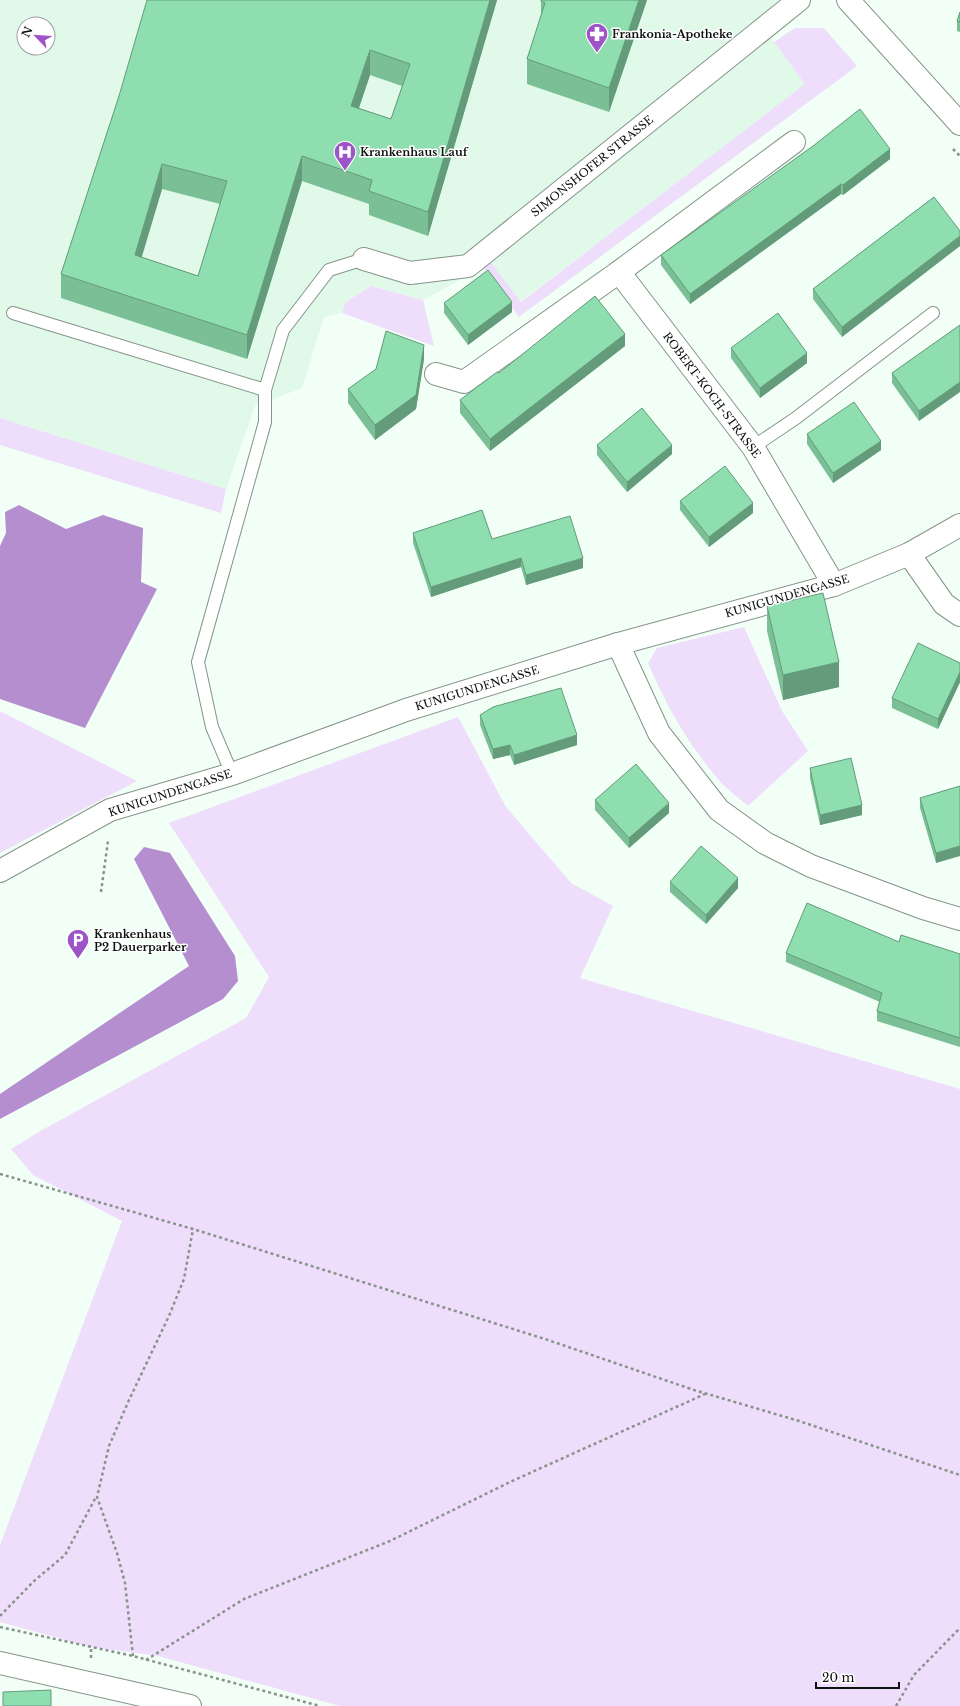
<svg xmlns="http://www.w3.org/2000/svg" width="960" height="1706" font-family="'Libre Baskerville',serif">
  <style>
    .built { fill: #e0f9e9; fill-rule: evenodd }
    .green { fill: #efdefb }
    .water { fill: #b58ed0 }
    .lines { fill: none; stroke-linecap: round; stroke-linejoin: round }
    .service-casing { stroke: #85948a; stroke-width: 14 }
    .minor-casing { stroke: #85948a; stroke-width: 24 }
    .tertiary-casing { stroke: #85948a; stroke-width: 24 }
    .path { stroke: #89938d; stroke-width: 2.5; stroke-dasharray: 3 3; stroke-linecap: butt }
    .service { stroke: #fff; stroke-width: 12 }
    .minor { stroke: #fff; stroke-width: 22 }
    .tertiary { stroke: #fff; stroke-width: 22 }
    .wall { fill: #7bbf96; fill-rule: evenodd }
    .shaded-wall { fill: #649b7a }
    .building { fill: #8fdeaf; stroke: #649b7a; fill-rule: evenodd }
    .labels { text-anchor: middle; dominant-baseline: central; stroke-width: 3; stroke-linejoin: round; paint-order: stroke }
    .poi-label { font-size: 11px; font-weight: bold; fill: #0d120f; stroke: #fff; text-anchor: start }
    .street-label { font-size: 11px; fill: #0d120f; stroke: #fff }
  </style>
  <rect width="100%" height="100%" fill="#f1fff6"/>
  <path class="built" d="M0,0H778L757,20L806,84L520,302L483,267L423,300L371,286L345,303L342,313L324,317L302,388L255,406L226,489L0,418ZM24,24H48V48H24Z"/>
  <g class="green">
    <polygon points="795,28 824,28 857,66 519,317 483,267 489,260 521,302 805,84 774,42"/>
    <polygon points="371,286 423,300 434,346 342,313 345,303"/>
    <polygon points="0,418 226,489 221,513 0,445"/>
    <path d="M744,627L782,711L808,751L748,806C738,797 726,789 718,779C688,744 666,705 648,663L657,648Z"/>
    <polygon points="0,711 137,781 0,853"/>
    <polygon points="458,717 506,807 571,883 613,906 580,978 960,1089 960,1706 340,1706 158,1656 91,1647 0,1622 0,1545 122,1221 33,1175 11,1149 42,1130 246,1018 269,977 169,823"/>
  </g>
  <g class="water">
    <polygon points="19,505 66,529 103,515 143,528 141,582 157,589 85,728 0,699 0,546 6,533 5,512"/>
    <polygon points="144,847 170,853 235,956 238,981 223,999 0,1119 0,1094 189,966 134,859"/>
  </g>
  <g class="lines">
    <g class="service-casing">
      <g id="service">
        <polyline points="13,313 265,390"/>
        <polyline points="753,447 796,418 933,313"/>
        <polyline points="232,774 212,727 198,662 265,422 265,390 283,330 329,270 364,259"/>
      </g>
    </g>
    <g class="minor-casing">
      <g id="minor">
        <polyline points="794,142 619,272 753,447 834,585"/>
        <polyline points="364,259 410,273 468,266 799,0"/>
        <polyline points="436,374 464,382 619,272"/>
        <polyline points="909,554 944,604 960,615"/>
        <polyline points="618,644 659,733 719,810 765,843 811,866 923,908 960,919"/>
        <polyline points="0,871 110,810 232,774 406,710 618,644 834,585 909,554 960,525"/>
        <polyline points="0,1663 190,1706"/>
      </g>
    </g>
    <g class="tertiary-casing">
      <polyline id="tertiary" points="848,0 960,124"/>
    </g>
    <g class="path">
      <polyline points="953,149 960,156"/>
      <polyline points="101,892 108,841"/>
      <polyline points="0,1174 193,1229 545,1339 694,1390 799,1421 960,1475"/>
      <polyline points="0,1616 34,1581 65,1555 96,1497"/>
      <polyline points="0,1627 133,1656 320,1706"/>
      <polyline points="133,1656 125,1583 117,1553 97,1497 109,1446 129,1400 169,1316 184,1279 193,1229"/>
      <polyline points="91,1658 91,1647"/>
      <polyline points="146,1660 244,1599 390,1541 510,1482 705,1394"/>
      <polyline points="896,1706 914,1675 960,1628"/>
    </g>
    <use href="#service" class="service"/>
    <use href="#minor" class="minor"/>
    <use href="#tertiary" class="tertiary"/>
  </g>
  <g class="wall">
    <path d="M497,0L428,236L369,215V204L302,181L247,359L61,298V274L119,96ZM370,75L402,86L391,119L359,108ZM162,189L220,204L198,276L141,257Z"/>
    <polygon points="647,0 609,112 527,84 527,59 541,16 541,1"/>
    <polygon points="960,12 960,32 957,31 957,21"/>
    <polygon points="813,146 890,159 843,195 841,194 690,304 661,265 661,255"/>
    <polygon points="934,197 842,337 813,299 813,289"/>
    <polygon points="444,303 512,312 468,345 444,313"/>
    <polygon points="960,325 919,421 892,383 892,373"/>
    <polygon points="625,346 490,451 460,413 460,400 499,373"/>
    <polygon points="731,348 807,363 760,398 731,358"/>
    <polygon points="424,359 416,409 375,440 348,403 348,389"/>
    <polygon points="807,434 881,450 833,483 807,444"/>
    <polygon points="597,445 672,454 627,492 597,455"/>
    <polygon points="680,501 753,513 709,547 680,510"/>
    <polygon points="413,533 492,539 583,568 526,585 521,567 431,597 413,543"/>
    <polygon points="767,606 839,687 783,700 767,631"/>
    <polygon points="960,663 960,682 938,729 892,708 892,698"/>
    <polygon points="480,715 577,745 514,765 510,755 493,759 480,725"/>
    <polygon points="810,768 862,815 820,825 810,778"/>
    <polygon points="960,786 936,863 920,808 920,798"/>
    <polygon points="595,800 669,813 629,848 595,810"/>
    <polygon points="670,882 738,888 706,924 670,892"/>
    <polygon points="899,942 960,954 960,1047 877,1021 877,1011 880,1002 786,962 786,953"/>
  </g>
  <g class="shaded-wall">
    <polygon points="490,0 497,0 428,236 428,212"/>
    <polygon points="639,0 647,0 609,112 609,88"/>
    <polygon points="370,50 370,75 351,131 351,106"/>
    <polygon points="890,149 890,159 843,195 843,185"/>
    <polygon points="302,156 302,181 247,359 247,335"/>
    <polygon points="162,164 162,189 135,280 135,255"/>
    <polygon points="841,184 841,194 690,304 690,294"/>
    <polygon points="960,236 960,246 842,337 842,327"/>
    <polygon points="512,302 512,312 468,345 468,335"/>
    <polygon points="625,334 625,346 490,451 490,439"/>
    <polygon points="424,345 424,359 416,409 375,440 375,425"/>
    <polygon points="807,353 807,363 760,398 760,388"/>
    <polygon points="960,382 960,392 919,421 919,411"/>
    <polygon points="881,441 881,450 833,483 833,473"/>
    <polygon points="672,445 672,454 627,492 627,482"/>
    <polygon points="753,503 753,513 709,547 709,537"/>
    <polygon points="521,558 521,567 431,597 431,587"/>
    <polygon points="583,558 583,568 526,585 526,575"/>
    <polygon points="839,662 839,687 783,700 783,675"/>
    <polygon points="960,672 960,682 938,729 938,719"/>
    <polygon points="577,735 577,745 514,765 514,755"/>
    <polygon points="510,745 510,755 493,759 493,749"/>
    <polygon points="669,803 669,813 629,848 629,838"/>
    <polygon points="862,805 862,815 820,825 820,815"/>
    <polygon points="960,846 960,856 936,863 936,853"/>
    <polygon points="738,878 738,888 706,924 706,915"/>
  </g>
  <g class="building">
    <path d="M147,0H490L428,212L369,191L372,180L302,156L247,335L61,274L119,96ZM370,50L410,64L391,119L351,106ZM162,164L227,181L198,276L135,255Z"/>
    <polygon points="541,0 639,0 609,88 527,59 545,3 541,1"/>
    <polygon points="960,12 960,22 957,21"/>
    <polygon points="860,109 890,149 843,185 841,184 690,294 661,255 813,146"/>
    <polygon points="934,197 960,231 960,236 842,327 813,289"/>
    <polygon points="488,270 512,302 468,335 444,303"/>
    <polygon points="595,296 625,334 490,439 460,400 497,372 499,373"/>
    <polygon points="778,313 807,353 760,388 731,348"/>
    <polygon points="960,325 960,382 919,411 892,373"/>
    <polygon points="386,331 424,345 416,395 375,425 348,389 376,369"/>
    <polygon points="854,402 881,441 833,473 807,434"/>
    <polygon points="642,408 672,445 627,482 597,445"/>
    <polygon points="725,466 753,503 709,537 680,501"/>
    <polygon points="482,510 492,539 570,516 583,558 526,575 521,558 431,587 413,533"/>
    <polygon points="823,593 839,662 783,675 767,606"/>
    <polygon points="918,643 960,663 960,672 938,719 892,698"/>
    <polygon points="561,688 577,735 514,755 510,745 493,749 480,715 493,707"/>
    <polygon points="851,758 862,805 820,815 810,768"/>
    <polygon points="636,764 669,803 629,838 595,800"/>
    <polygon points="960,786 960,846 936,853 920,798"/>
    <polygon points="701,846 738,878 706,915 670,882"/>
    <polygon points="807,903 899,942 901,935 960,954 960,1038 877,1011 882,993 786,953"/>
    <polygon points="51,1690 51,1706 3,1706 3,1692"/>
  </g>
  <defs>
    <g id="pharmacy-pin" transform="scale(1.15)"><path d="M0 17L-7.5 6A9.5 9.5 0 1 1 7.5 6Z" fill="#9d54c7" stroke="#fff"/><path d="M-2-6h4v4h4v4h-4v4h-4v-4h-4v-4h4Z" fill="#fff"/></g>
    <g id="hospital-pin" transform="scale(1.15)"><path d="M0 17L-7.5 6A9.5 9.5 0 1 1 7.5 6Z" fill="#9d54c7" stroke="#fff"/><path d="M-5-5h3v3.5h4V-5h3V5h-3V1.5h-4V5h-3Z" fill="#fff"/></g>
    <g id="parking-pin" transform="scale(1.15)"><path d="M0 17L-7.5 6A9.5 9.5 0 1 1 7.5 6Z" fill="#9d54c7" stroke="#fff"/><path d="M-3.5-5.5H1a3.5 3.5 0 0 1 0 7H-1V5.5H-3.5ZM-1-3.4V-.6H.8a1.4 1.4 0 0 0 0-2.8Z" fill="#fff"/></g>
  </defs>
  <g fill-rule="evenodd">
    <use href="#pharmacy-pin" x="597" y="34"/>
    <use href="#hospital-pin" x="345" y="152"/>
    <use href="#parking-pin" x="78" y="940"/>
  </g>
  <g class="labels">
    <g class="poi-label">
      <text x="612" y="34">Frankonia-Apotheke</text>
      <text x="360" y="152">Krankenhaus Lauf</text>
      <text x="94" y="934">Krankenhaus<tspan x="94" dy="13">P2 Dauerparker</tspan></text>
    </g>
    <g class="street-label">
      <text transform="translate(592 166) rotate(-39)">SIMONSHOFER STRASSE</text>
      <text transform="translate(712 395) rotate(53)">ROBERT-KOCH-STRASSE</text>
      <text transform="translate(787 596) rotate(-16)">KUNIGUNDENGASSE</text>
      <text transform="translate(477 688) rotate(-17)">KUNIGUNDENGASSE</text>
      <text transform="translate(170 793) rotate(-18)">KUNIGUNDENGASSE</text>
    </g>
  </g>
  <g transform="translate(36 36) rotate(295)"><circle r="19" fill="#ffffff" stroke="#9ea09f"/>
  <path d="M0-3L7 15L0 10L-7 15Z" fill="#9d54c7"/>
  <text y="-6" font-size="11" font-weight="bold" text-anchor="middle" fill="#0d120f">N</text>
  </g>
  <path d="M816 1682v6h83v-6" fill="none" stroke="#0d120f" stroke-width="2"/>
  <text x="822" y="1682" font-size="12" fill="#0d120f" stroke="#ffffff" stroke-width="3" paint-order="stroke">20 m</text>
</svg>
